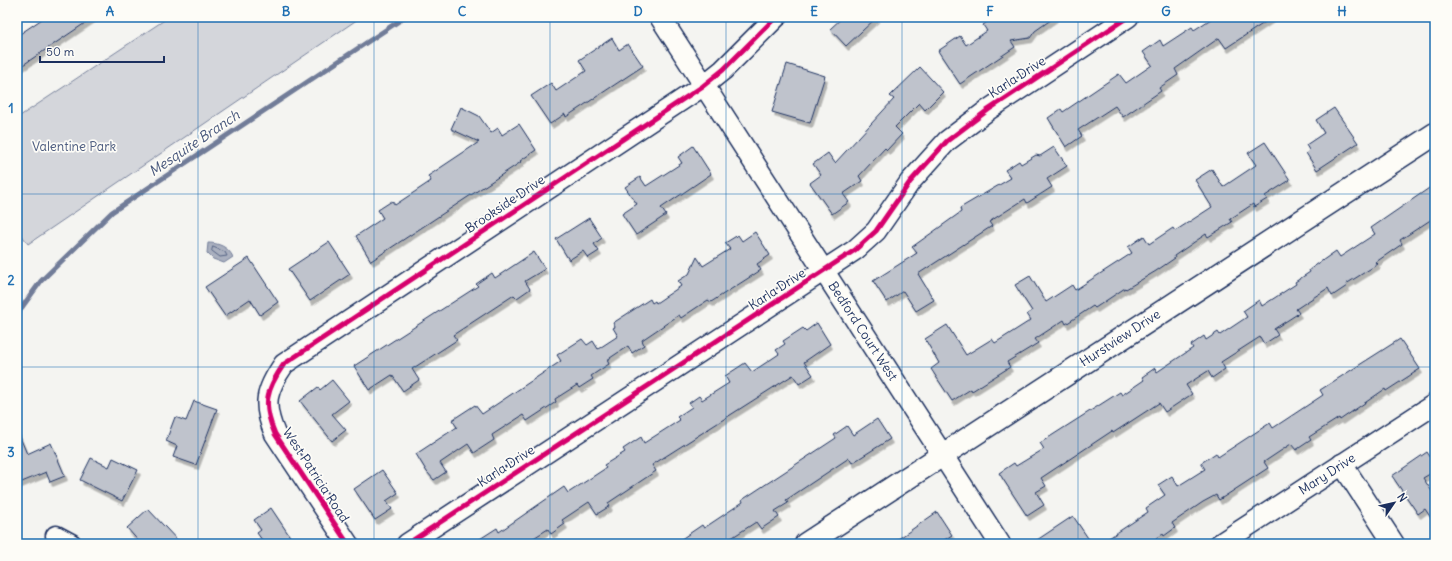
<svg xmlns="http://www.w3.org/2000/svg" width="1452" height="561" font-family="Delius,sans-serif">
  <style>
    .green { fill: #d4d6db; stroke: #78829c }
    .water { fill: #aab0bf; stroke: #717c98 }
    .lines { fill: none; stroke-linecap: round; stroke-linejoin: round }
    .shore { stroke: #546385; stroke-width: 1 }
    .stream { stroke: #717c98; stroke-width: 5 }
    .building { fill: #bfc3cc; stroke: #1b2f5e; filter: url(#shadow) }
    .street-casing { stroke: #1b2f5e; stroke-width: 23 }
    .secondary-casing { stroke: #1b2f5e; stroke-width: 25 }
    .street { stroke: #fdfcf7; stroke-width: 20 }
    .secondary { stroke: #fdfcf7; stroke-width: 22 }
    .cycleway-casing { stroke: #fdfcf7; stroke-width: 8 }
    .cycleway { stroke: #d6006c; stroke-width: 5 }
    .grid { fill: none; stroke: #1f6fb2; stroke-width: 1; stroke-opacity: 0.55 }
    .labels { text-anchor: middle; dominant-baseline: central; stroke-width: 3.5; stroke-linejoin: round; paint-order: stroke }
    .street-label { font-size: 13px; fill: #1b2f5e; stroke: #fdfcf7 }
    .park-label { font-size: 13px; fill: #49597d; stroke: #fdfcf7 }
    .water-label { font-size: 14px; font-style: italic; fill: #46567b; stroke: #fdfcf7 }
    .neatline { fill: none; stroke: #1f6fb2; stroke-width: 1.5 }
    .grid-label { font-size: 13px; text-anchor: middle; font-weight: bold; fill: #1f6fb2 }
  </style>
  <defs>
    <filter id="shadow"><feDropShadow dx="2.5" dy="4.5" stdDeviation="0" flood-color="#0004"/></filter>
  </defs>
  <rect width="100%" height="100%" fill="#f4f4f1"/>
  <filter id="ink" filterUnits="userSpaceOnUse"><feTurbulence type="fractalNoise" baseFrequency=".025" numOctaves="2"/><feDisplacementMap in="SourceGraphic" scale="8" xChannelSelector="R" yChannelSelector="G"/><feConvolveMatrix kernelMatrix="1 2 1 2 8 2 1 2 1" color-interpolation-filters="sRGB"/></filter>
  <g filter="url(#ink)">
    <polygon class="green" points="169,17 361,17 28,244 17,228 17,118"/>
    <path class="water" d="M208,243C219,243 228,247 233,257L224,263L213,259L207,253Z"/>
    <g class="lines">
      <polygon class="shore" points="213,247 225,252 227,256 220,257 212,251"/>
      <polyline class="stream" points="17,314 41,281 112,212 405,17"/>
    </g>
    <g class="building">
      <polygon points="45,17 94,17 17,69 17,36"/>
      <polygon points="843,17 877,17 846,46 830,29"/>
      <polygon points="994,17 1055,17 1035,31 1030,38 1011,41 1015,47 960,84 938,51 960,36 966,45 987,31 983,25"/>
      <polygon points="1214,17 1273,17 1226,48 1219,38 1175,69 1178,75 1159,88 1161,91 1123,117 1115,106 1078,130 1082,136 1066,147 1048,118 1061,109 1063,112 1119,74 1126,83 1152,65 1143,52 1160,40 1163,46 1192,27 1194,30"/>
      <polygon points="612,38 619,50 628,44 643,66 566,117 565,114 550,124 531,96 551,83 556,91 586,71 579,60"/>
      <polygon points="787,64 825,76 810,123 772,112"/>
      <polygon points="920,67 943,92 925,110 919,103 895,127 902,134 887,150 885,148 859,176 862,181 843,194 849,202 832,214 810,183 821,175 813,164 828,153 835,163 894,99 890,96"/>
      <polygon points="461,107 479,116 491,133 498,128 502,135 519,124 536,150 520,161 521,162 371,261 356,236 383,218 378,210 392,201 395,205 431,181 428,176 479,142 451,129"/>
      <polygon points="1334,108 1358,143 1317,170 1306,153 1309,150 1306,145 1324,133 1316,120"/>
      <polygon points="1265,142 1290,180 1265,196 1267,199 1254,207 1253,204 1230,219 1232,222 1208,237 1206,234 1174,256 1175,258 1156,271 1126,289 1125,288 1095,308 1093,306 1066,324 1064,320 1035,339 1038,343 1007,362 1010,367 972,391 971,389 952,401 931,369 939,363 925,339 947,325 966,355 992,339 995,343 1031,320 1027,314 1032,311 1015,285 1030,276 1046,302 1072,285 1075,290 1132,253 1128,247 1144,236 1149,244 1173,228 1175,231 1212,207 1195,180 1212,169 1223,187 1256,165 1248,153"/>
      <polygon points="693,146 711,174 661,208 666,215 636,235 622,214 637,204 625,187 640,177 646,186 682,163 678,157"/>
      <polygon points="1054,147 1067,166 1047,179 1052,187 1027,203 1025,199 989,222 992,226 918,274 934,300 916,311 903,291 887,302 873,281 917,253 912,247 961,212 960,208 1011,178 1005,170 1019,161 1021,164 1036,155 1040,156"/>
      <polygon points="1435,184 1435,217 1400,240 1402,244 1376,262 1378,264 1346,284 1347,286 1332,296 1328,288 1296,309 1299,313 1274,329 1278,335 1264,344 1260,337 1221,362 1225,369 1212,378 1208,371 1186,385 1192,394 1165,412 1159,403 1113,433 1112,431 1041,478 1046,486 1036,492 1044,505 1027,516 999,473 1014,463 1016,466 1044,449 1040,443 1120,392 1122,395 1144,380 1142,377 1155,368 1157,372 1193,348 1191,345 1204,336 1206,340 1218,332 1220,335 1247,317 1243,311 1259,300 1262,306 1296,284 1295,282 1310,272 1309,270 1336,251 1340,257 1375,234 1371,228"/>
      <polygon points="589,218 602,238 594,244 599,251 588,258 583,251 569,260 556,239"/>
      <polygon points="755,232 770,255 757,264 761,270 711,302 708,300 681,318 679,315 642,340 644,345 632,353 628,346 607,360 609,364 591,376 593,379 579,388 577,385 555,399 556,402 527,421 523,415 492,435 494,440 474,453 468,444 440,463 446,472 434,480 427,472 416,454 457,427 452,420 475,405 482,414 561,361 557,355 582,339 587,345 593,341 598,349 618,336 613,328 615,327 613,323 650,299 652,303 655,301 656,303 681,286 678,281 689,274 697,257 703,266 730,249 725,243 738,235 742,241"/>
      <polygon points="329,242 350,274 310,301 288,269"/>
      <polygon points="534,252 545,269 525,281 530,289 517,298 514,295 453,335 457,340 412,369 419,380 403,391 392,375 369,390 354,366 478,286 476,284 492,273 495,278"/>
      <polygon points="249,258 278,302 260,315 250,299 225,316 205,287"/>
      <polygon points="817,323 830,344 804,362 813,375 799,384 793,375 652,465 656,471 608,503 610,506 597,514 589,502 562,520 565,524 551,534 548,529 524,544 472,544 497,528 499,532 564,487 568,493 606,468 604,465 625,452 623,449 641,437 644,443 680,420 677,417 692,407 689,403 699,396 702,400 729,383 725,376 745,363 752,372 779,354 776,350 785,344 783,341 803,328 806,331"/>
      <polygon points="1400,339 1420,369 1386,391 1385,389 1340,420 1339,418 1309,437 1311,440 1296,450 1291,444 1264,462 1268,468 1219,500 1216,495 1203,502 1172,523 1175,528 1164,536 1163,534 1148,544 1100,544 1148,512 1146,508 1165,495 1158,485 1172,476 1178,486 1205,469 1201,463 1216,453 1218,457 1270,423 1273,428 1323,395 1320,390"/>
      <polygon points="332,380 349,401 332,414 346,430 332,441 300,401 318,387 320,390"/>
      <polygon points="194,401 217,409 196,465 173,457 177,446 166,441 175,417 186,421"/>
      <polygon points="877,419 890,439 852,463 849,458 786,500 788,503 775,511 779,517 761,529 756,522 722,544 674,544 702,525 704,528 743,502 742,500 836,438 834,435 847,426 853,435"/>
      <polygon points="17,430 27,454 51,443 65,476 50,482 46,472 17,484"/>
      <polygon points="1427,452 1435,464 1435,471 1423,478 1435,496 1435,524 1425,509 1418,514 1392,476"/>
      <polygon points="91,458 109,467 113,458 138,470 122,501 80,480"/>
      <polygon points="382,470 398,493 386,501 392,509 375,520 354,489"/>
      <polygon points="271,508 295,544 265,544 257,533 261,530 254,520"/>
      <polygon points="148,509 181,544 141,544 127,528"/>
      <polygon points="937,512 952,535 938,544 891,544"/>
      <polygon points="1073,516 1092,544 1031,544"/>
    </g>
    <g class="lines">
      <g class="street-casing">
        <g id="street">
          <polyline points="660,17 1000,544"/>
          <polyline points="1342,464 1394,544"/>
          <polyline points="56,536 71,544"/>
          <path d="M348,544L275,434C262,404 266,390 284,364L703,86L723,70L776,17"/>
          <polyline points="407,544 855,250 876,231 910,182 947,141 988,110 1128,17"/>
          <polyline points="1220,544 1435,404"/>
        </g>
      </g>
      <g class="secondary-casing">
        <polyline id="secondary" points="806,544 1435,134"/>
      </g>
      <use href="#street" class="street"/>
      <use href="#secondary" class="secondary"/>
      <g class="cycleway-casing">
        <g id="cycleway">
          <path d="M348,544L275,434C262,404 266,390 284,364L703,86L723,70L776,17"/>
          <polyline points="407,544 855,250 876,231 910,182 947,141 988,110 1128,17"/>
        </g>
      </g>
      <use href="#cycleway" class="cycleway"/>
    </g>
  </g>
  <path class="grid" d="M198,17V544M374,17V544M550,17V544M726,17V544M902,17V544M1078,17V544M1254,17V544M17,194H1435M17,367H1435"/>
  <g class="labels">
    <g class="street-label">
      <text transform="translate(1017 77) rotate(-33)">Karla Drive</text>
      <text transform="translate(505 204) rotate(-34)">Brookside Drive</text>
      <text transform="translate(777 289) rotate(-33)">Karla Drive</text>
      <text transform="translate(863 331) rotate(57)">Bedford Court West</text>
      <text transform="translate(1120 338) rotate(-33)">Hurstview Drive</text>
      <text transform="translate(506 466) rotate(-33)">Karla Drive</text>
      <text transform="translate(1327 474) rotate(-33)">Mary Drive</text>
      <text transform="translate(316 475) rotate(57)">West Patricia Road</text>
    </g>
    <g class="park-label">
      <text x="74" y="146">Valentine Park</text>
    </g>
    <g class="water-label">
      <text transform="translate(194 143) rotate(-34)">Mesquite Branch</text>
    </g>
  </g>
  <rect width="1452" height="561" fill="none" stroke="#fdfcf7" stroke-width="44"/>
  <g transform="translate(1394 503) rotate(56)" stroke="#fdfcf7" stroke-width="3" paint-order="stroke">
  <path d="M0-3L7 15L0 10L-7 15Z" fill="#1b2f5e"/>
  <text y="-6" font-size="11" font-weight="bold" text-anchor="middle" fill="#1b2f5e">N</text>
  </g>
  <path d="M40 56v6h124v-6" fill="none" stroke="#1b2f5e" stroke-width="2"/>
  <text x="46" y="56" font-size="12" fill="#1b2f5e" stroke="#fdfcf7" stroke-width="3" paint-order="stroke">50 m</text>
  <rect x="22" y="22" width="1408" height="517" class="neatline"/>
  <g class="grid-label">
    <text x="110" y="16">A</text>
    <text x="286" y="16">B</text>
    <text x="462" y="16">C</text>
    <text x="638" y="16">D</text>
    <text x="814" y="16">E</text>
    <text x="990" y="16">F</text>
    <text x="1166" y="16">G</text>
    <text x="1342" y="16">H</text>
    <text x="11" y="113">1</text>
    <text x="11" y="285">2</text>
    <text x="11" y="457">3</text>
  </g>
</svg>
